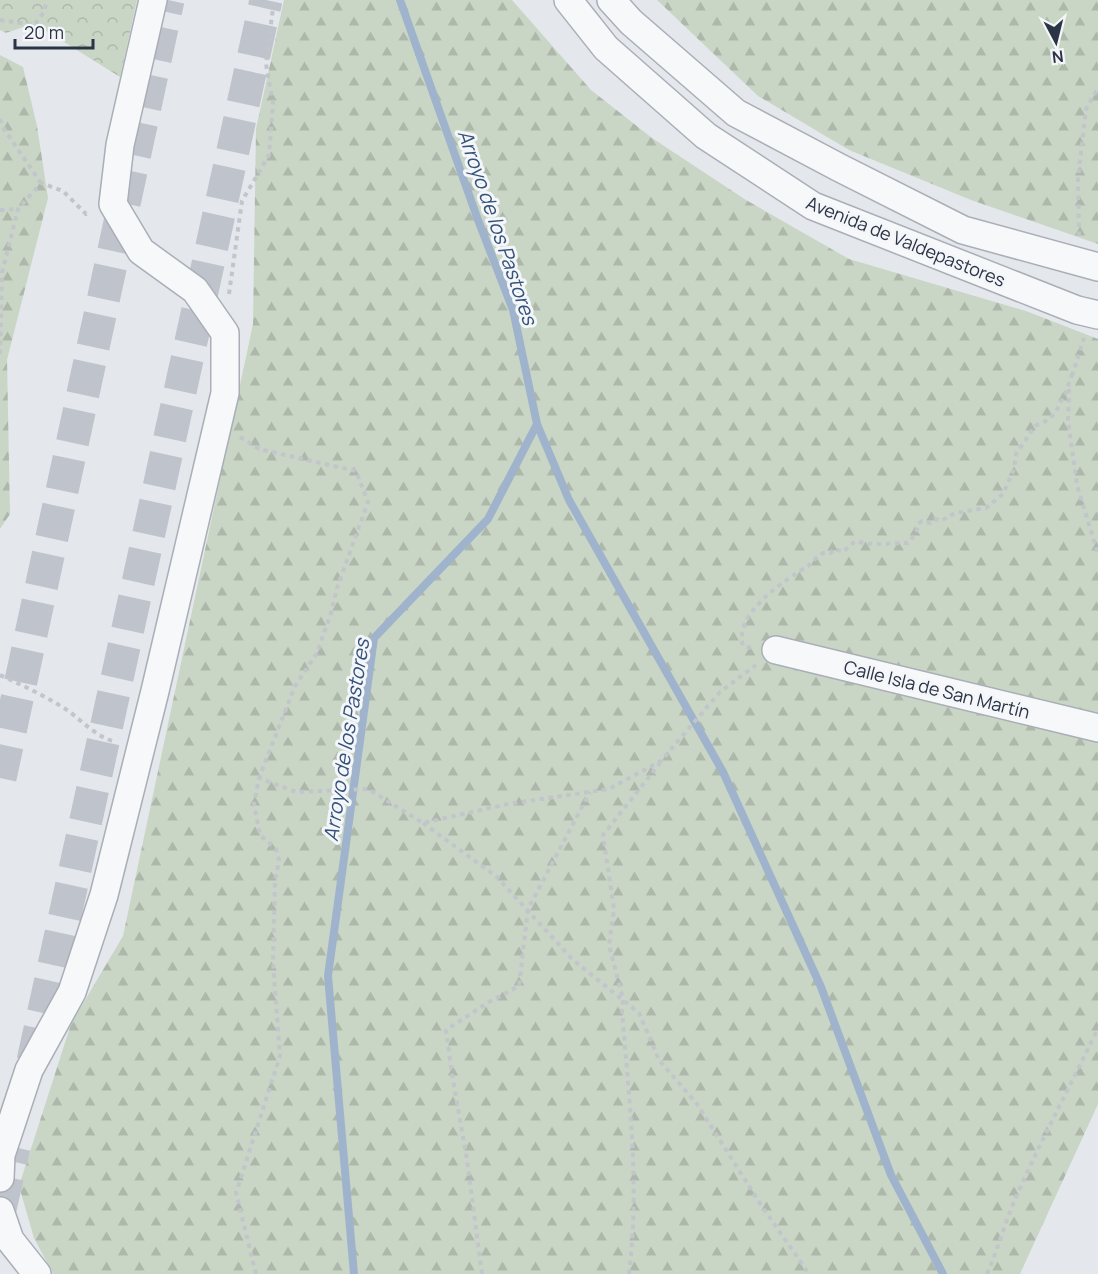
<svg xmlns="http://www.w3.org/2000/svg" width="1098" height="1274" font-family="Manrope,sans-serif">
  <style>
    .forest { fill: url(#forest-firs) }
    .park { fill: url(#park-crowns) }
    .lines { fill: none; stroke-linecap: round; stroke-linejoin: round }
    .stream { stroke: #9fb4cc; stroke-width: 8 }
    .highway-tunnel { stroke: #bfc3cb; stroke-width: 33; stroke-dasharray: 33 16; stroke-linecap: butt }
    .minor-casing { stroke: #a9aeb7; stroke-width: 30 }
    .path { stroke: #c2c5cb; stroke-width: 4; stroke-dasharray: 4.5 4.5; stroke-linecap: butt }
    .minor { stroke: #f7f8fa; stroke-width: 27 }
    .labels { text-anchor: middle; dominant-baseline: central; stroke-width: 6; stroke-linejoin: round; paint-order: stroke }
    .street-label { font-size: 18px; fill: #2b3445; stroke: #f4f6f9 }
    .water-label { font-size: 20px; font-style: italic; fill: #34527a; stroke: #f4f6f9 }
  </style>
  <defs>
    <pattern id="forest-firs" width="22" height="20" patternUnits="userSpaceOnUse" patternTransform="scale(1.5)"><rect width="22" height="20" fill="#c9d6c5"/><path d="M5 1l3.5 6h-7zM16 11l3.5 6h-7z" fill="#adb8ab"/></pattern>
    <pattern id="park-crowns" width="20" height="18" patternUnits="userSpaceOnUse" patternTransform="scale(1.5)"><rect width="20" height="18" fill="#c9d6c5"/><path d="M2 6a3 3 0 1 1 6 0M12 15a3 3 0 1 1 6 0" fill="none" stroke="#adb8ab"/></pattern>
  </defs>
  <rect width="100%" height="100%" fill="#e4e7ec"/>
  <g class="forest">
    <polygon points="284,0 512,0 591,90 652,138 746,200 849,259 1026,311 1098,339 1098,1104 1020,1274 53,1274 34,1238 19,1186 71,1024 123,936 253,324 256,129"/>
    <polygon points="657,0 1098,0 1098,244 971,200 849,150 758,96"/>
    <polygon points="0,55 23,67 37,126 48,198 7,360 10,514 0,529"/>
  </g>
  <polygon class="park" points="0,0 137,0 120,77 48,32 29,25 6,33 0,30"/>
  <g class="lines">
    <g class="stream">
      <polyline points="537,424 569,500 723,772 821,987 891,1175 943,1274"/>
      <polyline points="354,1274 328,976 374,638 488,519 537,424 513,310 478,220 400,0"/>
    </g>
    <g class="highway-tunnel">
      <polyline points="0,778 168,0"/>
      <polyline points="33,1061 266,0"/>
      <polyline points="0,1209 14,1147"/>
    </g>
    <g class="minor-casing">
      <g id="minor">
        <polyline points="568,0 606,48 706,136 813,206 1077,310 1098,315"/>
        <polyline points="611,0 631,22 736,113 840,168 963,230 1098,267"/>
        <polyline points="776,650 1098,728"/>
        <polyline points="0,1178 1,1155 29,1070 72,992 104,895 155,691 225,393 225,333 195,290 141,251 113,204 120,145 153,0"/>
        <polyline points="0,1211 10,1240 37,1274"/>
      </g>
    </g>
    <g class="path">
      <polyline points="0,20 34,25 44,12 47,0"/>
      <polyline points="0,119 4,129 41,183"/>
      <polyline points="0,210 18,209"/>
      <polyline points="1079,236 1078,179 1086,109 1098,88"/>
      <polyline points="229,294 242,201 269,155 273,104 266,64 274,0"/>
      <polyline points="0,354 2,273 18,209 41,183 63,191 86,214 90,213"/>
      <polyline points="1072,376 1084,338"/>
      <polyline points="1069,389 1068,421 1077,485 1098,554"/>
      <polyline points="240,437 259,449 356,471 368,502 337,588 331,613 317,653 295,686 259,778"/>
      <path d="M751,648L743,646C733,614 785,580 808,566C817,559 818,551 831,553L835,549L843,552L855,541C872,546 891,543 908,543C913,538 918,531 918,524L922,521L930,523L935,519L941,521L955,513L986,508L1003,494L1014,469L1016,454L1035,426L1048,420L1055,413L1066,392L1072,374"/>
      <path d="M0,675C22,685 43,695 64,708C81,719 95,737 116,742"/>
      <polyline points="423,823 497,877 573,960 639,1013 659,1060 697,1104 761,1205 809,1274"/>
      <polyline points="256,1274 236,1193 280,1056 273,962 275,881 279,860 276,849 260,835 254,804 259,778 296,792 368,789 423,823 508,804 609,789 661,761 720,692 756,665"/>
      <polyline points="482,1274 467,1160 451,1068 446,1030 489,1002 519,986 528,909 590,792"/>
      <path d="M629,1274C640,1184 629,1100 622,1011L623,999L609,945L614,909L603,835L660,763"/>
      <path d="M987,1274C998,1249 1005,1222 1016,1197C1041,1140 1071,1085 1098,1028"/>
    </g>
    <use href="#minor" class="minor"/>
  </g>
  <g class="labels">
    <g class="street-label">
      <text transform="translate(906 241) rotate(22)">Avenida de Valdepastores</text>
      <text transform="translate(937 689) rotate(14)">Calle Isla de San Martín</text>
    </g>
    <g class="water-label">
      <text transform="translate(498 227) rotate(71)">Arroyo de los Pastores</text>
      <text transform="translate(346 740) rotate(-81)">Arroyo de los Pastores</text>
    </g>
  </g>
  <g transform="translate(1056 42) rotate(173)" stroke="#f4f6f9" stroke-width="4.5" paint-order="stroke">
  <path d="M0-4.5L10 22L0 15L-10 22Z" fill="#2b3445"/>
  <text y="-9" font-size="16" font-weight="bold" text-anchor="middle" fill="#2b3445">N</text>
  </g>
  <path d="M15 39v9h78v-9" fill="none" stroke="#2b3445" stroke-width="3"/>
  <text x="24" y="39" font-size="18" fill="#2b3445" stroke="#f4f6f9" stroke-width="4.5" paint-order="stroke">20 m</text>
</svg>
